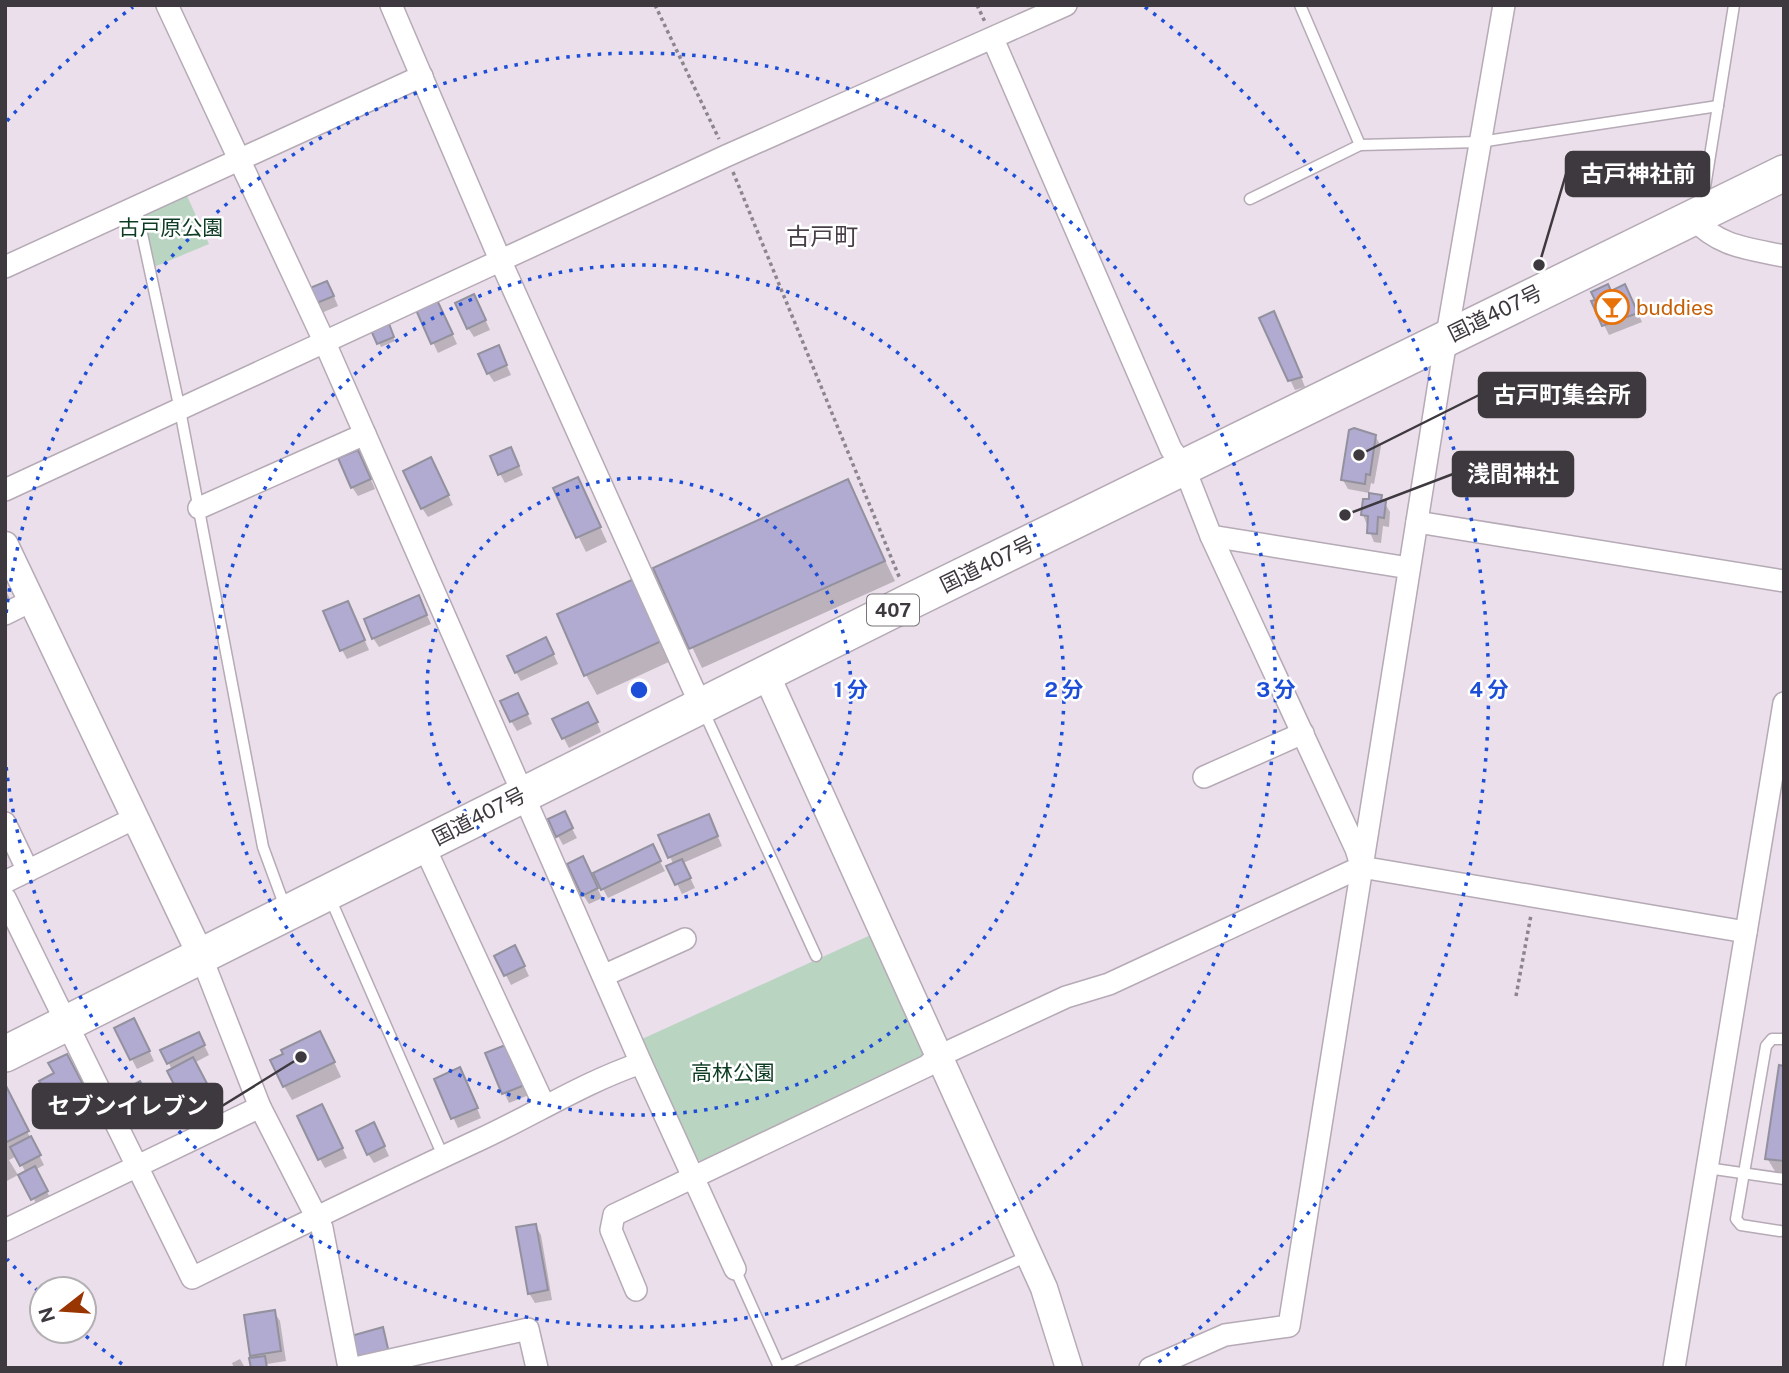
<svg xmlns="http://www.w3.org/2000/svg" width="1789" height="1373" font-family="'Public Sans','Noto Sans JP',sans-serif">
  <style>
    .green { fill: #bad4c2 }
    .shadow { fill: #0003 }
    .building { fill: #b1aad1; stroke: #93919e; stroke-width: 2 }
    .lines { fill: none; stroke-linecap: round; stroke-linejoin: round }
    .service-casing { stroke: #b5aab5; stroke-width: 13 }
    .minor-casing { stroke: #b5aab5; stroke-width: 24 }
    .tertiary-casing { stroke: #b5aab5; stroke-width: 29 }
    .trunk-casing { stroke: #b5aab5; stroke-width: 38 }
    .path { stroke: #8d858d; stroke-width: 3.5; stroke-dasharray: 3.5 3.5; stroke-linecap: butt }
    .service { stroke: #fff; stroke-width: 10 }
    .minor { stroke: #fff; stroke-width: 21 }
    .tertiary { stroke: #fff; stroke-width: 26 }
    .trunk { stroke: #fff; stroke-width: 35 }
    .ring { fill: none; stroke: #1d4ed8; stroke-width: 3.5; stroke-dasharray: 3.5 7 }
    .labels { text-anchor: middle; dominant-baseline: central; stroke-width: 5; stroke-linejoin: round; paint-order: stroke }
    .shield { fill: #fff; stroke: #787478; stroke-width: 2 }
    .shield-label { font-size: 19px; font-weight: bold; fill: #3e393e }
    .park-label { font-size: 21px; fill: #0e3c23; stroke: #fff }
    .food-label { font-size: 21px; fill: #c56008; stroke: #fff; text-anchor: start }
    .street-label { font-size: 21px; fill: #3e393e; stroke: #fff }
    .quarter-label { font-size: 24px; fill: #473e47; stroke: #fff }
    .centre { fill: #1d4ed8; stroke: #fff; stroke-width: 3.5 }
    .ring-label { font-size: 21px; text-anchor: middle; font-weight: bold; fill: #1d4ed8; stroke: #fff; stroke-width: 5; stroke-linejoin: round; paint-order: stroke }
    .leader { fill: none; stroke: #3e393e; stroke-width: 2.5 }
    .callout-dot { fill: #3e393e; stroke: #fff; stroke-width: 2.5 }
    .callout { fill: #3e393e; stroke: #3e393e; stroke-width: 2.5 }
    .callout-label { font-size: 23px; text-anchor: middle; font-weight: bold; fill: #fff }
  </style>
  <rect width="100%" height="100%" fill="#eadfeb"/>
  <g class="green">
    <polygon points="182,185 209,244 154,267 136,206"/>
    <polygon points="875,933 926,1051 921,1057 703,1162 696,1159 642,1039"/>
  </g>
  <g class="shadow">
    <polygon points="307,291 332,292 338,306 319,314"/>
    <polygon points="1611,293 1630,296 1642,322 1609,335 1604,325"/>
    <polygon points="479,306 490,330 474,337 468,328"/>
    <polygon points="418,311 442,311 457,344 438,353"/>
    <polygon points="1273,313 1279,322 1305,387 1295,390 1261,319"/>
    <polygon points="389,327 395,341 381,347 379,343"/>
    <polygon points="503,357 511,375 494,382 488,373"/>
    <polygon points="1375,436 1381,446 1374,484 1371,483 1369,493 1348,489 1343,480"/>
    <polygon points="516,459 523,475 505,483 500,474"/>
    <polygon points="363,461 375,489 358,496 352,487"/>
    <polygon points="436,469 453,505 428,517 422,508"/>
    <polygon points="847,482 895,581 702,668 655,569"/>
    <polygon points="555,489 585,494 607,542 586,552"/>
    <polygon points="1381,497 1390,512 1389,527 1383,526 1381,543 1374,542 1363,515"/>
    <polygon points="635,581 673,660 597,695 586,675"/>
    <polygon points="5,589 13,605 5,608"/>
    <polygon points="419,598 431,624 379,647 373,638"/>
    <polygon points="352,612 369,650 347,659 342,650"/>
    <polygon points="551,649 558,664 521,681 516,672"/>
    <polygon points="523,704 532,724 517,731 511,721"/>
    <polygon points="593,713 601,732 569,748 554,720"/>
    <polygon points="569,823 577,838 563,845 558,836"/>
    <polygon points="713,825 722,846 683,863 695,888 682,894 669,867 674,865 670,857"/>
    <polygon points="657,856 665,871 608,898 603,889"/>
    <polygon points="588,868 602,898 589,904 583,895"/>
    <polygon points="496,956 520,957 529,976 511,985"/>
    <polygon points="116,1029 139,1029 154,1061 137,1069"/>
    <polygon points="203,1043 209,1055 194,1063 227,1125 204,1137 163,1051"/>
    <polygon points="507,1046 529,1095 509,1103 487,1054"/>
    <polygon points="327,1047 341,1077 292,1100 284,1086"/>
    <polygon points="1784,1067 1784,1174 1776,1173 1767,1158"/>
    <polygon points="75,1071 95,1109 64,1125 41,1081 56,1074"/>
    <polygon points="465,1079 481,1118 458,1128 436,1080"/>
    <polygon points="140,1084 147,1097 138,1102 131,1088"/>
    <polygon points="5,1088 44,1165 35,1170 52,1201 37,1208 26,1173 17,1156 9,1160 18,1175 5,1182"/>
    <polygon points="327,1115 347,1158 325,1168 320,1159"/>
    <polygon points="379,1134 389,1156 374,1163 368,1154"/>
    <polygon points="535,1225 541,1235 552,1300 535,1303 529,1293"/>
    <polygon points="274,1312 280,1321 286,1361 267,1364 267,1368 253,1368 246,1317"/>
    <polygon points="240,1359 245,1368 234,1368 232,1363"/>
  </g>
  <g class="building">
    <polygon points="327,281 334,296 312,305 305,290"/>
    <polygon points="1608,284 1611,291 1625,284 1638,313 1602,326 1591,301 1595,300 1591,292"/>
    <polygon points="474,294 486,320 467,329 455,303"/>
    <polygon points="437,300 453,334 431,344 416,310"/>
    <polygon points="1274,311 1302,377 1288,381 1259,318"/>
    <polygon points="388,321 394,337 377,344 370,328"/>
    <polygon points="499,345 507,365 487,374 478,354"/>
    <polygon points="1354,428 1376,435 1370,475 1366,474 1365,484 1341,480 1349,430"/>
    <polygon points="511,447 519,466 498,475 490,456"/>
    <polygon points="358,450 371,479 351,488 338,458"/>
    <polygon points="431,457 449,495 421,509 403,471"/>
    <polygon points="578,477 601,527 576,538 553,488"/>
    <polygon points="848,479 885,561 689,649 653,568"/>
    <polygon points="1369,493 1382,495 1381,501 1386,501 1384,518 1378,517 1377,534 1367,533 1368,516 1361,515 1363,499 1369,499"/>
    <polygon points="636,578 664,640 584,676 557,614"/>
    <polygon points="419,595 427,615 372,639 364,619"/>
    <polygon points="348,601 365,640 340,651 323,611"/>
    <polygon points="546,637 554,654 515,673 507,656"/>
    <polygon points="518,693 528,714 510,722 500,701"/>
    <polygon points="588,702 598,722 562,739 552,719"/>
    <polygon points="565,811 573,828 556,837 548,819"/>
    <polygon points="709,814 718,836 668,858 658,835"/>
    <polygon points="653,844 661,861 601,890 593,873"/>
    <polygon points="583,856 598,888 582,896 567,864"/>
    <polygon points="682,859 691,878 675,885 666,866"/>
    <polygon points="515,945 525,966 504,976 494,956"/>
    <polygon points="134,1018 150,1051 130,1060 114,1028"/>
    <polygon points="320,1031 335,1062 283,1087 270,1060 283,1054 281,1050"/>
    <polygon points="199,1032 205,1045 167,1064 160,1050"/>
    <polygon points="508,1044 525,1085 502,1094 485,1053"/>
    <polygon points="67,1054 88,1094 54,1111 39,1081 54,1073 48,1063"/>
    <polygon points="193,1057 221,1110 194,1124 167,1071"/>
    <polygon points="1779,1065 1784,1066 1784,1161 1765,1159"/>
    <polygon points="460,1067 478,1108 451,1119 434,1079"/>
    <polygon points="140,1081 146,1093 134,1099 129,1087"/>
    <polygon points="5,1084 29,1131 5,1143"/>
    <polygon points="322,1104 343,1148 318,1160 297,1116"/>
    <polygon points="374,1122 385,1146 367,1155 356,1131"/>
    <polygon points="31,1136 41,1155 20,1166 10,1147"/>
    <polygon points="35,1166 48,1191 31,1200 18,1175"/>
    <polygon points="536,1224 548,1290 528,1294 516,1227"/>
    <polygon points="275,1310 281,1351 250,1356 244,1315"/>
    <polygon points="383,1327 389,1353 358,1361 351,1336"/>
    <polygon points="265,1356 267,1368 251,1368 249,1358"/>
  </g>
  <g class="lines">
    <g class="service-casing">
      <g id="service">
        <polyline points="1300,5 1360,145"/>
        <polyline points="1250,199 1360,145 1480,142 1718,106"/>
        <polyline points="136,206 180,410 263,847 285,907"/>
        <polyline points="1702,206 1734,5"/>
        <polyline points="704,712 816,956"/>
        <polyline points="330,898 443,1156"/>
        <polyline points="1707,1168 1784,1179"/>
        <polyline points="1780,1231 1741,1225 1736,1219 1766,1046 1772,1039 1784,1039"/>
        <polyline points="735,1269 779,1367 1028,1256"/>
      </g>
    </g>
    <g class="minor-casing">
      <g id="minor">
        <polyline points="167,5 325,343 641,1063 735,1269"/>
        <polyline points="391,5 501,262 701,706"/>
        <polyline points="993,39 1171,449 1184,467 1211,536 1356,849 1361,865"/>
        <path d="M1691,217C1720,247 1745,248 1784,256"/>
        <polyline points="5,267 422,76"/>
        <polyline points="5,490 726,156 1066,5"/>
        <polyline points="199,508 365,434"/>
        <polyline points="1417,522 1784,581"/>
        <polyline points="1211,536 1409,568"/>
        <polyline points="5,614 31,601"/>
        <polyline points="1204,777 1303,733"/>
        <polyline points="5,823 28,871"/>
        <polyline points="423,844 544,1105"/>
        <polyline points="5,882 135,818"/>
        <path d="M5,898L192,1278C288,1231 384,1184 481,1139C535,1114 585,1082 641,1063"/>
        <polyline points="201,956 260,1107 322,1228 349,1368"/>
        <polyline points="605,975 685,939"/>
        <polyline points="5,1230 260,1107"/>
        <polyline points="636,1290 611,1230 614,1215 927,1066 937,1057 1066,997 1109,984 1361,867 1746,932"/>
        <polyline points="355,1368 528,1329 537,1368"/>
        <polyline points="1150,1368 1225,1335 1289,1326 1442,364 1504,5"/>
        <polyline points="1674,1368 1784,703"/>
      </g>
    </g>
    <g class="tertiary-casing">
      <g id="tertiary">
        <polyline points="5,545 201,956"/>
        <polyline points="766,674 1044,1288 1069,1368"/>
      </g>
    </g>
    <g class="trunk-casing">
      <polyline id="trunk" points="5,1054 913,600 1784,173"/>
    </g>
    <g class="path">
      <polyline points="655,5 719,139"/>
      <polyline points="977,5 985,22"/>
      <polyline points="733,172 900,579"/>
      <polyline points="1516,996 1531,915"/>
    </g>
    <use href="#service" class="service"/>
    <use href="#minor" class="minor"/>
    <use href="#tertiary" class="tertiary"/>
    <use href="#trunk" class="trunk"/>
  </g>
  <g class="ring">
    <circle cx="639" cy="690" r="212"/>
    <circle cx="639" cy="690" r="425"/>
    <path d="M5 623A637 637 0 1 1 5 757"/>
    <path d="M122 1364A850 850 0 0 1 81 1332M38 1291A850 850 0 0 1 7 1259M7 121A850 850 0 0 1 133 7M1145 7A850 850 0 0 1 1156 1364"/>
  </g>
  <defs>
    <g id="bar-ring" transform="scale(1.75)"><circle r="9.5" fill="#fff" stroke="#e8710a" stroke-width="1.5"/><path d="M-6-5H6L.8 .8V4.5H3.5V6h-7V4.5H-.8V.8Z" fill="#e8710a"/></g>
  </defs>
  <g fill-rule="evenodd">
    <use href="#bar-ring" x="1612" y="307"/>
  </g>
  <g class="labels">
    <rect class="shield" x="867" y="594.5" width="52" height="31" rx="5"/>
    <g class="shield-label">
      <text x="893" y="610">407</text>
    </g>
    <g class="park-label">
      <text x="171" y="227">古戸原公園</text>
      <text x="733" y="1072">高林公園</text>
    </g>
    <g class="food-label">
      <text x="1636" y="307">buddies</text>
    </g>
    <g class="street-label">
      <text transform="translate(1495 313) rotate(-26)">国道407号</text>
      <text transform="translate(987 564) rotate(-26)">国道407号</text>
      <text transform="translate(479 816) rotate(-27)">国道407号</text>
    </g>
    <g class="quarter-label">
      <text x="822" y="236">古戸町</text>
    </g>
  </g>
  <circle cx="639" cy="690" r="10" class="centre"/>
  <g class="ring-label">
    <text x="851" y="697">1 分</text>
    <text x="1064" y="697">2 分</text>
    <text x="1276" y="697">3 分</text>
    <text x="1489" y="697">4 分</text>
  </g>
  <path class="leader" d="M1539 265L1566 174M1359 455L1479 395M1345 515L1453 474M301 1057L222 1106"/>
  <g class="callout-dot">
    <circle cx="1539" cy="265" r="7"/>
    <circle cx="1359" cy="455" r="7"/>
    <circle cx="1345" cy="515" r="7"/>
    <circle cx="301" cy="1057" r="7"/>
  </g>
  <g class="callout">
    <rect x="1566" y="152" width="143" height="44" rx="7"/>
    <rect x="1479" y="373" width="166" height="44" rx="7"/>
    <rect x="1453" y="452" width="120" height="44" rx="7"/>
    <rect x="33" y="1084" width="189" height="44" rx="7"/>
  </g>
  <g class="callout-label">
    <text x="1638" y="182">古戸神社前</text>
    <text x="1562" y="403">古戸町集会所</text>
    <text x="1513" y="482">浅間神社</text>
    <text x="128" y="1114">セブンイレブン</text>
  </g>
  <rect width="1789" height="1373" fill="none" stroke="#3e393e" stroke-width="14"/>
  <g transform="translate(63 1310) rotate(253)"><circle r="33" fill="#ffffff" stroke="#b2b0b2" stroke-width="2"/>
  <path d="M0-5L12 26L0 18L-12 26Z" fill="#993500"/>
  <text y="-10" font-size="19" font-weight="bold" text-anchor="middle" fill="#3e393e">N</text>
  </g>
</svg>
